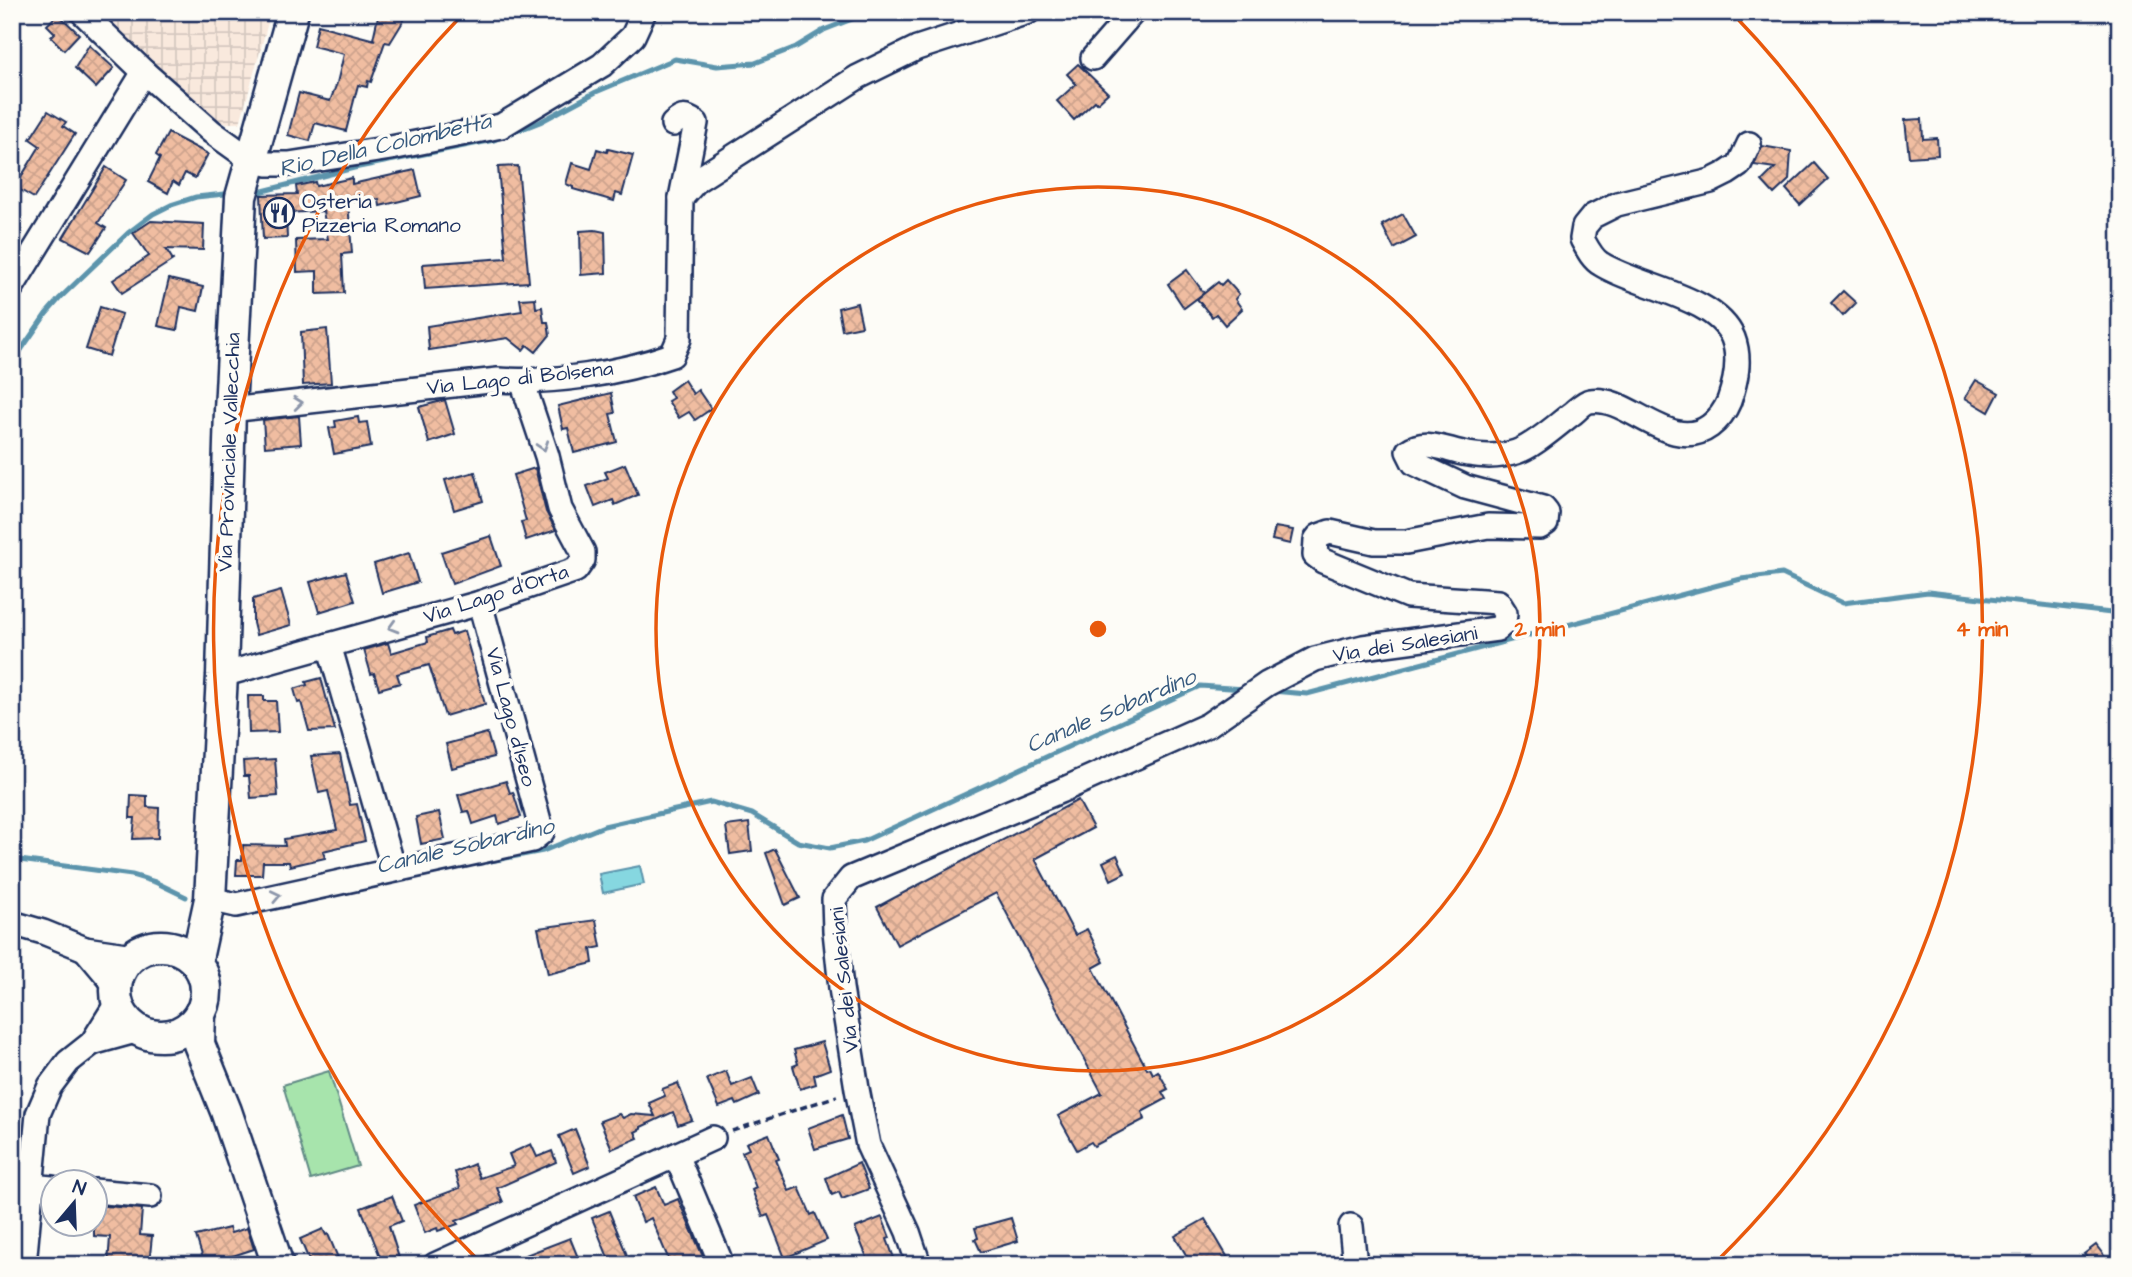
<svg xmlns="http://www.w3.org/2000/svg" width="2132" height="1277" font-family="'Architects Daughter',sans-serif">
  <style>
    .industrial { fill: url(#industrial-grid) }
    .green { fill: #a7e4ac; stroke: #618a85; stroke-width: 2 }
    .water { fill: #86d7e0; stroke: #5b94ac; stroke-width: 2 }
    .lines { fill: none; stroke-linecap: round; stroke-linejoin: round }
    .stream { stroke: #5b94ac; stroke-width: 5 }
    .building { fill: url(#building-cross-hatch); stroke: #1b2f5e; stroke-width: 2 }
    .minor-casing { stroke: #1b2f5e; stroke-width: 28 }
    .major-casing { stroke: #1b2f5e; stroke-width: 35 }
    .path { stroke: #1b2f5e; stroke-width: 3.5; stroke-dasharray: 7 5; stroke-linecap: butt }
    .minor { stroke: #fdfcf7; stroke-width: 23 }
    .major { stroke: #fdfcf7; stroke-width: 30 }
    .oneway { stroke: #8c96aa }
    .ring { fill: none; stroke: #e8590c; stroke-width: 3.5 }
    .labels { text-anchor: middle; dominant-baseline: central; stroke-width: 7; stroke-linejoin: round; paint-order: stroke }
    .poi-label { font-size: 21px; fill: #1b2f5e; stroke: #fdfcf7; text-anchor: start }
    .street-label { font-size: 21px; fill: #1b2f5e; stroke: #fdfcf7 }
    .water-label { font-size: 23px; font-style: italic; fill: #36597e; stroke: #fdfcf7 }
    .centre { fill: #e8590c; stroke: #fdfcf7; stroke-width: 3.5 }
    .ring-label { font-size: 21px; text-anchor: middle; font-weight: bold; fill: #e8590c; stroke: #fdfcf7; stroke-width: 7; stroke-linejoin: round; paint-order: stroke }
  </style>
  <defs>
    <pattern id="industrial-grid" width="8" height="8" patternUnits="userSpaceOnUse" patternTransform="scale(1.75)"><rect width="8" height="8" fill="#f9e9dd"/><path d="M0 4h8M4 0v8" fill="none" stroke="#d5c8c0"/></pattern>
    <pattern id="building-cross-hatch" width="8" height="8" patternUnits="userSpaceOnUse" patternTransform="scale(1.75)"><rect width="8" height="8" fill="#f0bda1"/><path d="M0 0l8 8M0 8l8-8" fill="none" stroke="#cda38d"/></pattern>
  </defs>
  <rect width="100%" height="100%" fill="#fdfcf7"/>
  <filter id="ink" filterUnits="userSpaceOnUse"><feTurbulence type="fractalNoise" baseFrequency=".0143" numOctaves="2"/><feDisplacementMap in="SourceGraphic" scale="14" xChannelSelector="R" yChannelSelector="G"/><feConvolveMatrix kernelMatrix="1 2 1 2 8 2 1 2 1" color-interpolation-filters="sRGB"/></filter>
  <g filter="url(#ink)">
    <polygon class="industrial" points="100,12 271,12 240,123 217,123"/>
    <polygon class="green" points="329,1071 358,1166 311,1180 283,1085"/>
    <polygon class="water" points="640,866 644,884 603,893 599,874"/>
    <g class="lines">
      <g class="stream">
        <polyline points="259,192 354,168 494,140 540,122 596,92 675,59 717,66 755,63 796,47 824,30 870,12"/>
        <polyline points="12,363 46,314 60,298 128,233 153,214 171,205 196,197 225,194"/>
        <polyline points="1272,691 1307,694 1741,579 1782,574 1843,603 1928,592 2120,614"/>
        <polyline points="12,859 132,875 155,882 186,897"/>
        <polyline points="475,864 543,851 604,826 711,802 752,814 798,842 830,848 864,841 1200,686 1245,689"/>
      </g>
    </g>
    <g class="building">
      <polygon points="379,12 409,12 390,43 385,42 371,82 368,81 367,87 358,85 346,131 315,123 310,141 288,135 299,93 330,101 337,83 344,54 313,46 318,25 375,40 373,39"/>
      <polygon points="58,14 79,34 64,50 51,37 55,33 47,25"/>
      <polygon points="89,45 114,68 96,88 75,68"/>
      <polygon points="1078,64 1108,93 1097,103 1095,101 1074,120 1057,101 1076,84 1067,74"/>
      <polygon points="48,111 66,122 63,126 75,134 34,198 15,187 40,146 30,139"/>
      <polygon points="1922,119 1923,139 1937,138 1938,155 1909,157 1905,120"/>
      <polygon points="168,133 208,154 195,178 185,173 179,185 173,181 168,193 148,182 160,158 156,155"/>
      <polygon points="1762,146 1791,151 1789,180 1774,194 1762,181 1775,168 1754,165"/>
      <polygon points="597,149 607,152 608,149 633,155 622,195 616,193 614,201 573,189 573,187 566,184 572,163 591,169"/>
      <polygon points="1814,163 1828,179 1800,205 1786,189"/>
      <polygon points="518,166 529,282 425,289 423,264 506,258 498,167"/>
      <polygon points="106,167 126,180 98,223 106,228 90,252 63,238"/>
      <polygon points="415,170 421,196 380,206 379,199 348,202 352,253 342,254 344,293 317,294 317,271 297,272 296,240 328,239 323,211 286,213 287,238 263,239 261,195 297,194 296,186 315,182 316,186 352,178 352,184"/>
      <polygon points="1403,214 1416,237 1394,249 1382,225"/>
      <polygon points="151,221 204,224 203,250 166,249 173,260 122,293 113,280 149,256 133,233"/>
      <polygon points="595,230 605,232 606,273 581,275 580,231"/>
      <polygon points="1187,270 1204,293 1184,308 1168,284"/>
      <polygon points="169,279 203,287 198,311 181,307 177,330 158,326"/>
      <polygon points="1226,280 1239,294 1235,299 1242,309 1225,325 1216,314 1212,317 1197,299 1218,282 1221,285"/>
      <polygon points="1843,291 1856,303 1843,316 1831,303"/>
      <polygon points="535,298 536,308 542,307 544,322 548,322 550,335 536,352 527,345 523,350 508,338 429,350 427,326 522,311 520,299"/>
      <polygon points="857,303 862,326 842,330 838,308"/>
      <polygon points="100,307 122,314 109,356 86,349"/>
      <polygon points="327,329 331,383 303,385 301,332"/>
      <polygon points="684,380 693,394 698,390 711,409 695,420 689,412 679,418 668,401 673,398 669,391"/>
      <polygon points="1976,380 1999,393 1989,412 1965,398"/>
      <polygon points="611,393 615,413 610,414 617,442 574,453 568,428 563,429 558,406"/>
      <polygon points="445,400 455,434 429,443 419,407"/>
      <polygon points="299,416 301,444 265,447 263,420"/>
      <polygon points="358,417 359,423 367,422 371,447 334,454 329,428 336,427 335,421"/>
      <polygon points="625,464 638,495 615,505 613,500 595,507 587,486 608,478 605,472"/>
      <polygon points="535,468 546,512 556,530 526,540 521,522 526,521 513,475"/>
      <polygon points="475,472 483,501 454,510 445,480"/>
      <polygon points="1275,527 1293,530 1290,544 1272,540"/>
      <polygon points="491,536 501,566 452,584 441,552"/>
      <polygon points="409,553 418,582 382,593 374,564"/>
      <polygon points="346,572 355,601 319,612 310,582"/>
      <polygon points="281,591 291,625 256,635 253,623 253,599"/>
      <polygon points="450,630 452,635 464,631 485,704 445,716 429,665 397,674 400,683 379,689 374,673 371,674 364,650 388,643 391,653 428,642 427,637"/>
      <polygon points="321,678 335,730 309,731 301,702 298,703 294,689 307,685 306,682"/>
      <polygon points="248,696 264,696 264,701 276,701 278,732 249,733"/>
      <polygon points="487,733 494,757 452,768 446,744"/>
      <polygon points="340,754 350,805 357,804 365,841 323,851 325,858 290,866 289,862 263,862 262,875 236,875 237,860 242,860 243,845 285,846 284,839 337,830 328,791 319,793 311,756"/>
      <polygon points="275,759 278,796 251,798 249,776 244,776 243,761"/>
      <polygon points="506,781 510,793 513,792 521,817 499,824 497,816 473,824 469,811 463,812 458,795"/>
      <polygon points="131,795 147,796 147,807 159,808 158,838 133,839 135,818 130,818"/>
      <polygon points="1078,800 1093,828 1035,859 1075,935 1087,929 1104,962 1093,968 1147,1069 1150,1068 1153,1074 1158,1071 1168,1089 1162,1092 1166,1099 1142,1112 1145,1119 1094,1146 1091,1142 1077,1150 1058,1116 1102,1093 996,893 897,945 877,907"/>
      <polygon points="439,812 445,839 421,844 416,817"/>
      <polygon points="749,823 752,851 730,854 726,826"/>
      <polygon points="775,849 800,898 785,905 766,853"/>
      <polygon points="1117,855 1125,873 1111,880 1103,862"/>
      <polygon points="596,920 601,947 591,949 593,963 548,974 538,928"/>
      <polygon points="822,1042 830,1069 814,1075 816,1084 800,1089 793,1066 798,1064 794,1050"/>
      <polygon points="726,1071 732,1086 752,1078 759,1095 737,1105 735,1101 719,1107 707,1079"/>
      <polygon points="678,1083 692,1120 678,1125 673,1112 641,1127 641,1129 635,1132 638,1138 612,1149 600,1121 619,1114 623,1118 631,1114 655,1116 649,1103 665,1096 662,1089"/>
      <polygon points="842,1115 848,1139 815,1149 808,1128"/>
      <polygon points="575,1129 590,1166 574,1173 559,1136"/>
      <polygon points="769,1134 779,1159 776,1160 789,1191 799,1187 811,1215 815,1213 827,1240 785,1258 768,1215 763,1217 752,1190 756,1188 742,1152 749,1149 746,1143"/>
      <polygon points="531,1144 537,1157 552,1151 556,1162 497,1188 503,1202 456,1221 458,1224 438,1231 437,1228 425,1233 414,1205 460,1188 455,1172 474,1164 480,1178 514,1166 509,1154"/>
      <polygon points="859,1163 869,1189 842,1199 839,1192 832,1195 826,1178"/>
      <polygon points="656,1187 664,1205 678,1199 704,1259 701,1260 702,1265 671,1265 651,1218 643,1222 633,1197"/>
      <polygon points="392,1196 402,1221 389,1226 399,1258 383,1264 361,1208"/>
      <polygon points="94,1205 142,1209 140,1235 152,1236 149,1265 108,1265 110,1237 94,1236"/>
      <polygon points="609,1211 631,1265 611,1265 592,1218"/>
      <polygon points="882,1217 890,1238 887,1239 894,1258 878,1265 870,1265 855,1228"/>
      <polygon points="1011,1218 1018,1241 981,1252 975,1239 978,1238 975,1228"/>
      <polygon points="1205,1219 1228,1258 1216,1265 1192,1265 1175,1236"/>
      <polygon points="229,1228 231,1233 247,1228 254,1249 205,1265 196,1236"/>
      <polygon points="323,1229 326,1235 328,1234 341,1265 311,1265 300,1239"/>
      <polygon points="570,1238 581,1265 505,1265 505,1263"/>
      <polygon points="2096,1245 2111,1265 2093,1265 2084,1254"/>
    </g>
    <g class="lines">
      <g class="minor-casing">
        <g id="minor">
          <polyline points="82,12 144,72 212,132 251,160 268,164 289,164 391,148 501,126 602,65 633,36 644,12"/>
          <polyline points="1093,58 1133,12"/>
          <polyline points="681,198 697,180 858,77 917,48 1028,12"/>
          <polyline points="12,287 144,72"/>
          <path d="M230,410L498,380C555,383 618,374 672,355L679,339L681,198L696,123C686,116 682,115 673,124"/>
          <polyline points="329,645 394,870"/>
          <polyline points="222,675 480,603 576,570 583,560 583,552 560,509 547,456 522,381"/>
          <polyline points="210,899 236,905 532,840 542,832 480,603"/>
          <polyline points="12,923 43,932 85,949 133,956"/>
          <polyline points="85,949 116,986"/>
          <polyline points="92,1043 139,1030"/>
          <polyline points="676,1155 722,1265"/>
          <polyline points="31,1186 52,1188"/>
          <polyline points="94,1191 150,1196"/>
          <polyline points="1351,1226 1355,1265"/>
          <polyline points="24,1265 38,1114 50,1086 68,1062 92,1043 117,1003"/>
          <polyline points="435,1265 713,1138"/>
          <path d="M919,1265L908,1232L868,1145L857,1089L841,988L835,931L834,899L851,878L1060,791L1208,725L1267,684L1315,659L1363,647L1497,629L1504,623L1505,613L1498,602L1408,596L1323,561L1315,555L1316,540L1319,536L1330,532L1374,542H1406L1488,526L1540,527L1546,523L1547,513L1543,508L1465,487L1414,463L1408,451C1427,438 1447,451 1468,454C1485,457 1500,457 1516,452C1533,447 1558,424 1573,413C1578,409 1584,402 1590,401C1627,394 1671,455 1710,426C1719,419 1725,411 1729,401C1736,381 1741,359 1733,338C1716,296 1637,287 1601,264C1592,259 1587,248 1582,239L1584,227L1593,216L1617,204L1711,181L1727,173L1739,165L1749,144"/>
        </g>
      </g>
      <g class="major-casing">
        <g id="major">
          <circle cx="161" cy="991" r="45"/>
          <polyline points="196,963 210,899 222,675 230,410 241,197 293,12"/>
          <polyline points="200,1013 199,1044 226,1111 278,1265"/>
        </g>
      </g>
      <polyline class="path" points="732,1131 837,1096"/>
      <use href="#minor" class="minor"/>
      <use href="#major" class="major"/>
    </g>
    <defs><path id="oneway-chevron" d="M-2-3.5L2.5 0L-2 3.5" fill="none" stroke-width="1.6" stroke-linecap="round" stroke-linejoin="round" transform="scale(1.75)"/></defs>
    <g class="oneway">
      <use href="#oneway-chevron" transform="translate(298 403) rotate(-6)"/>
      <use href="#oneway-chevron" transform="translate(543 446) rotate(72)"/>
      <use href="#oneway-chevron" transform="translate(393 627) rotate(164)"/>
      <use href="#oneway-chevron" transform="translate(276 896) rotate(-12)"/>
    </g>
  </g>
  <g class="ring">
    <circle cx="1098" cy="629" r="442"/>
    <path d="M478 1260A884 884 0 0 1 462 15M1734 15A884 884 0 0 1 1718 1260"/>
  </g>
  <defs>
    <g id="restaurant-ring" transform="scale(1.575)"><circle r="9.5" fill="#fdfcf7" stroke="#1b2f5e" stroke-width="1.5"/><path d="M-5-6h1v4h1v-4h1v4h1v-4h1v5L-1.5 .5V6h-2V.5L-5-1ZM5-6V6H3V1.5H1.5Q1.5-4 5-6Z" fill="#1b2f5e"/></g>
  </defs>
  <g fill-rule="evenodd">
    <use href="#restaurant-ring" x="279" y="213"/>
  </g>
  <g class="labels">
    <g class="poi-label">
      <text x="302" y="201">Osteria<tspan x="302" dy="24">Pizzeria Romano</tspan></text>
    </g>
    <g class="street-label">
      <text transform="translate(520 378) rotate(-6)">Via Lago di Bolsena</text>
      <text transform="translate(229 452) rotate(-88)">Via Provinciale Vallecchia</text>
      <text transform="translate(496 594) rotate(-18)">Via Lago d'Orta</text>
      <text transform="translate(1405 644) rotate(-9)">Via dei Salesiani</text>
      <text transform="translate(511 717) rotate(75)">Via Lago d'Iseo</text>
      <text transform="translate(844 980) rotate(-96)">Via dei Salesiani</text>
    </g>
    <g class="water-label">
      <text transform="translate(385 145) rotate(-13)">Rio Della Colombetta</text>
      <text transform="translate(1111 711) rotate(-23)">Canale Sobardino</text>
      <text transform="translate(465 846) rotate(-13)">Canale Sobardino</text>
    </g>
  </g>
  <circle cx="1098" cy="629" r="10" class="centre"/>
  <g class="ring-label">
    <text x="1540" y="636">2 min</text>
    <text x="1982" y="636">4 min</text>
  </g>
  <rect width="2132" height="1277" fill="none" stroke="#fdfcf7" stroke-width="42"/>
  <rect x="21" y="21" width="2090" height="1235" fill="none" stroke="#1b2f5e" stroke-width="2.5" filter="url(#ink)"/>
  <g transform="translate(74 1203) rotate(19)"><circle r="33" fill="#fdfcf7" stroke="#a3aaba" stroke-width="2"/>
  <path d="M0-5L12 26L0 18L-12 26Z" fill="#1b2f5e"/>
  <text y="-10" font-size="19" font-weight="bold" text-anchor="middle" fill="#1b2f5e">N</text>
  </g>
</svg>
